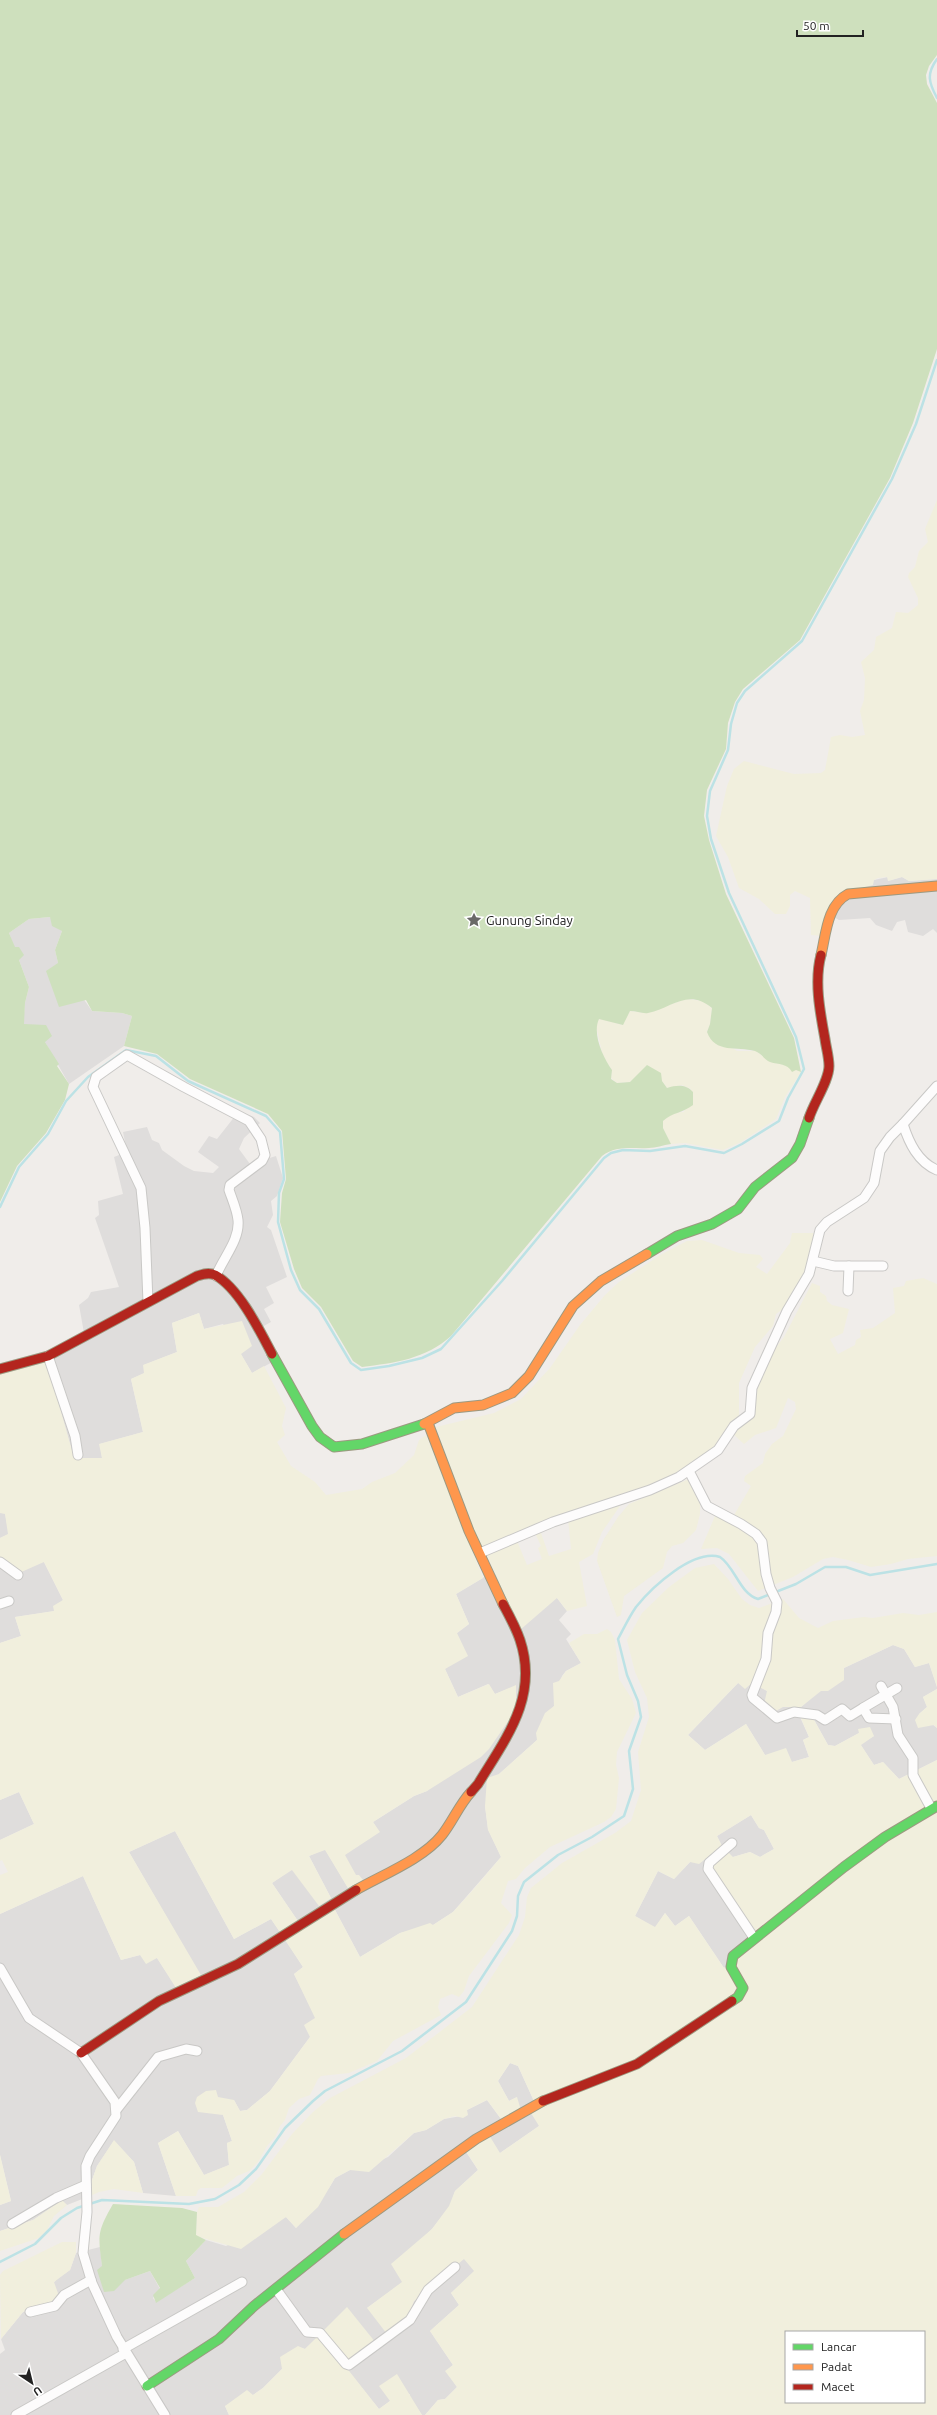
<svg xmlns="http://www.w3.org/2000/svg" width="937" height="2415" font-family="Ubuntu,sans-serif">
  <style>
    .residential { fill: #dfdddc }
    .farmland { fill: #f1efdd; fill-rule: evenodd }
    .forest { fill: #cee0bd }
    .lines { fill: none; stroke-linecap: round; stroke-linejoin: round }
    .stream { stroke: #bce2e5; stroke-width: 2.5 }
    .street-casing { stroke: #c9c8c6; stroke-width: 11 }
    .fast-casing { stroke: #9c9980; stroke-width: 11 }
    .slow-casing { stroke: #9c9980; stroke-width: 11 }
    .jam-casing { stroke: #9c9980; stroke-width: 11 }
    .street { stroke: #fdfcfc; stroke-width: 9 }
    .fast { stroke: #63d668; stroke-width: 9 }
    .slow { stroke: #ff974d; stroke-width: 9 }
    .jam { stroke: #b3261e; stroke-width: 9 }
    .labels { text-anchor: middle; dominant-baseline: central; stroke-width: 3.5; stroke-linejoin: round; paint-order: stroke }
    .poi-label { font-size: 13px; fill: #222; stroke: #fff; text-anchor: start }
  </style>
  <rect width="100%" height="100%" fill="#f0edea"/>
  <g class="residential">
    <polygon points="888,877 888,881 902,877 909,881 937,879 937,933 933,929 923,936 908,932 905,920 897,922 892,931 876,925 870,918 839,920 830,915 831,906 874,880"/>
    <polygon points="50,917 62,931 55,950 58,963 92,1011 122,1013 132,1016 124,1046 69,1084 45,1042 23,1025 25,1003 29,987 9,933 29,919"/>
    <polygon points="239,1111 254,1117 260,1123 244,1138 239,1149 250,1164 276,1156 283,1178 277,1196 271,1201 273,1215 267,1227 271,1230 287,1277 266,1287 274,1303 264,1309 271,1322 262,1327 278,1359 252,1373 223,1324 204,1329 199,1313 172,1323 177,1352 144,1365 145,1373 131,1379 143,1432 100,1444 102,1458 74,1458 47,1365 84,1333 79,1305 88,1298 91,1292 119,1287 95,1218 99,1215 98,1201 123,1194 114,1157 127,1152 123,1132 147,1127 152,1140 159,1143 162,1150 184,1166 194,1171 213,1173 219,1167 198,1152 209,1136 217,1139"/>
    <polygon points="0,1513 5,1513 9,1534 0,1538"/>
    <polygon points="0,1559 44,1562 63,1600 55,1611 15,1617 21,1636 0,1643"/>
    <polygon points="491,1573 557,1598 567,1611 559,1620 571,1634 566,1639 581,1663 566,1671 562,1676 554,1706 537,1740 499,1774 485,1806 488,1829 501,1857 453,1912 433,1925 400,1933 360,1957 334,1908 302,1927 272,1883 292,1869 319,1905 331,1898 309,1856 325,1849 348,1888 356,1876 344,1855 379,1832 373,1822 414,1796 427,1791 516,1705 516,1686 495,1694 488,1684 458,1697 445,1669 457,1633 469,1624 456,1594"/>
    <polygon points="893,1645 904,1649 915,1667 929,1663 937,1687 937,1689 923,1697 927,1707 919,1714 937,1728 937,1760 899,1779 883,1762 874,1765 860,1744 874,1736 859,1733 835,1746 828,1745 813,1718 800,1717 809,1737 803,1740 809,1757 792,1762 765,1755 746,1724 705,1750 688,1735 738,1683 752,1682 767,1691 783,1707 801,1707 844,1668"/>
    <polygon points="19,1792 34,1824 0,1840 0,1800"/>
    <polygon points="751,1815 759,1828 764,1830 774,1849 760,1857 750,1852 733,1857 759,1941 724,1968 689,1916 675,1926 665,1913 655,1928 635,1916 658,1871 674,1879 690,1862 722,1846 717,1836"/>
    <polygon points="175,1831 234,1939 271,1919 281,1933 303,1967 294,1974 316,2018 310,2037 270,2091 247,2110 240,2111 234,2100 223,2115 232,2141 227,2143 229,2165 204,2175 178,2131 158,2143 176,2196 143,2193 134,2162 114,2141 97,2166 92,2180 90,2196 67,2205 62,2201 33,2220 0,2231 0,2205 11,2201 0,2155 0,1914 83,1876 121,1960 140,1955 157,1958 176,1987 200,1975 129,1852"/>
    <polygon points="510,2063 518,2066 533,2099 539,2126 500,2153 466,2152 478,2170 455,2191 450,2206 432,2229 418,2243 403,2282 367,2308 411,2307 414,2301 464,2258 475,2271 451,2293 459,2305 430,2331 453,2365 446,2371 457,2387 445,2399 438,2400 425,2415 422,2415 410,2397 410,2394 390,2401 379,2409 345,2367 325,2331 305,2349 297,2347 282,2369 263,2388 253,2395 225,2406 229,2415 0,2415 0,2354 5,2350 1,2339 23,2312 31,2309 57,2279 70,2270 76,2253 100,2247 102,2266 125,2280 150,2271 160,2289 153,2298 156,2302 195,2278 186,2261 206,2240 226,2246 286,2217 296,2228 329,2188 335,2178 350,2170 361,2169 388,2157 414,2133 426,2130 444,2119 467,2115 467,2110 487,2100 504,2123 517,2097 509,2101 498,2081"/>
  </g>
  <g class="farmland">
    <polygon points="937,500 937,879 909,881 902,877 888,881 887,877 878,878 874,880 873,885 840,894 823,936 811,935 810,898 795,891 790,895 790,906 786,914 775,914 759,899 739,888 728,857 716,836 727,786 734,769 744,761 794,774 821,773 825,770 831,737 840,735 852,737 865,735 860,711 864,700 865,678 861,662 874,650 876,637 892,628 896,612 908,613 918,605 918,598 908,577 909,573 915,567 919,551 928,542 925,529"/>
    <polygon points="686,999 703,1001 712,1008 710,1024 707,1032 737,1051 756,1051 769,1061 785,1065 801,1072 785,1097 776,1119 741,1142 723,1150 685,1143 671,1144 663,1128 663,1121 672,1113 684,1112 691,1089 682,1085 667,1088 662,1081 637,1078 630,1082 617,1083 611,1078 612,1070 603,1057 596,1026 599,1018 622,1025 630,1011 646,1013"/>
    <polygon points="792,1233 814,1233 805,1273 783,1309 776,1314 773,1326 755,1347 739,1383 739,1415 715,1447 677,1474 648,1486 570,1512 484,1546 479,1544 436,1427 494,1413 521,1399 550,1368 580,1325 605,1295 619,1282 662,1254 687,1241 702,1240 739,1253 760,1255 763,1259 756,1267 767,1274 790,1243"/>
    <polygon points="923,1278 937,1284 937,1556 908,1559 891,1564 871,1567 848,1560 833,1557 823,1559 793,1577 758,1591 729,1554 717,1548 701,1549 715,1516 730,1522 751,1486 744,1481 745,1476 763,1463 765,1454 772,1444 783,1436 796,1409 795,1402 788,1398 776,1428 755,1435 744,1444 733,1434 734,1429 752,1417 754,1390 766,1360 784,1337 812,1283 820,1286 820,1292 826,1296 827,1301 832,1305 849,1309 843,1333 830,1339 838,1354 855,1345 856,1340 861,1337 860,1330 873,1328 895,1313 893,1288 904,1286 906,1281"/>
    <polygon points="199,1313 204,1329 242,1321 252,1346 241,1354 252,1373 264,1366 286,1408 282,1426 285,1435 277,1442 291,1466 315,1482 326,1495 362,1489 372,1482 395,1473 414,1455 419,1440 426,1435 483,1578 456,1594 469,1624 457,1633 468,1656 445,1669 458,1697 489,1684 495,1694 516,1685 516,1705 513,1714 489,1749 481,1757 427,1791 414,1796 373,1822 380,1832 345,1855 356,1875 359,1875 363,1880 348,1888 325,1850 309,1856 331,1898 319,1906 292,1870 272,1883 302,1927 334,1908 360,1957 400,1933 430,1923 433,1925 453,1912 472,1891 501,1857 488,1830 485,1806 487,1778 499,1774 537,1740 536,1733 545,1713 554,1706 553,1683 559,1681 566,1671 581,1663 569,1643 584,1634 597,1634 607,1629 611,1632 615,1640 619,1679 632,1699 636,1713 617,1752 616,1765 619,1778 616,1809 611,1817 604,1822 550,1847 525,1868 516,1879 508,1881 501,1903 512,1915 509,1923 469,1976 464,1991 459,1997 452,1994 440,1999 438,2007 441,2015 393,2041 377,2061 349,2073 321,2076 318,2079 310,2095 299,2099 289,2108 285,2120 280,2126 275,2137 267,2146 258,2162 249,2171 237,2176 222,2188 201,2188 198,2190 196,2196 176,2196 158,2143 178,2131 204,2175 229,2165 227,2143 232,2141 223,2115 198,2112 195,2103 197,2097 206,2091 216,2090 218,2097 234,2100 240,2111 247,2110 270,2091 310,2037 304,2025 315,2018 294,1974 303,1967 271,1919 234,1939 175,1831 129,1852 201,1975 176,1988 157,1958 146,1964 140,1955 121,1960 83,1876 0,1914 0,1875 8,1872 2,1860 0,1861 0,1840 34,1824 19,1792 0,1800 0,1643 21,1636 15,1617 54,1611 53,1606 63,1600 44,1562 19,1573 0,1559 0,1538 8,1534 5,1514 0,1513 0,1365 45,1354 74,1458 102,1458 99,1444 143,1432 131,1379 144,1373 143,1365 177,1352 172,1323"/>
    <polygon points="689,1479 700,1497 700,1514 696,1530 683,1543 672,1546 667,1552 663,1568 624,1596 621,1615 617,1617 597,1561 598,1553 604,1539 618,1517 629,1504"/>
    <polygon points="622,1503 602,1532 593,1554 579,1562 587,1606 567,1611 557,1598 520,1630 487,1555 517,1541 527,1565 542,1559 538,1548 541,1546 535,1533 540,1530 549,1556 571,1549 568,1519"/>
    <path d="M714,1564L728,1579L742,1599L750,1605L759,1608L783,1599L799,1618L818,1628L833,1621L864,1617L873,1618L903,1613L919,1615L937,1612V1687L929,1663L915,1667L904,1649L893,1645L844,1668V1680L828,1691H821L801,1707H783L776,1711L764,1704L767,1691L752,1683L745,1689L738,1683L688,1735L705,1750L746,1724L765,1755L786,1748L792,1762L809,1757L803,1740L809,1737L800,1716L813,1718L828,1745L835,1746L859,1733L858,1729L870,1727L874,1736L861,1745L874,1765L883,1762L899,1779L937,1760V2415H425L438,2400L445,2399L457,2387L445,2371L453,2365L430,2331L459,2305L451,2293L474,2271L464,2259L414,2301L407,2319L387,2334L367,2308L402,2282L391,2264L432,2229L449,2206L455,2191L478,2170L466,2151L489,2135L500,2153L539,2126L531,2113L533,2099L518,2066L510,2063L498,2081L509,2101L517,2097L520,2107L518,2113L504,2123L487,2100L467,2110L468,2115L463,2118L455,2116L444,2119L426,2130L414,2133L369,2172L350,2170L335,2178L318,2207L296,2228L286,2217L241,2249L196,2236L197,2212L199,2207H218L244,2192L262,2174L292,2134L313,2112L330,2098L406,2058L472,2007L519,1935L525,1917L527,1897L531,1888L562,1863L615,1833L631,1821L641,1790L638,1752L649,1717L647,1698L635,1672L627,1640L642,1613L669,1587L695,1568ZM751,1815L759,1828L764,1830L774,1849L760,1857L750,1852L733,1857L728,1852L709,1867L759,1942L724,1968L689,1916L675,1926L665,1913L655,1927L635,1916L658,1871L674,1879L690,1862L699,1864L722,1846L717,1836ZM786,2332H924V2402H786Z"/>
    <polygon points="937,1689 937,1728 934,1725 918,1728 915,1720 919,1714 927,1707 923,1697"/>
    <polygon points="114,2140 134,2162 143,2193 114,2189 99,2192 90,2196 92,2180 97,2166"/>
    <polygon points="0,2155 11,2201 0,2205"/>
    <polygon points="62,2200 67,2205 54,2216 47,2230 39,2238 0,2251 0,2231 33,2220"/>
    <polygon points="62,2242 76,2242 76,2253 70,2270 54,2282 59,2296 49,2306 23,2312 1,2339 0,2275 3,2271"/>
    <polygon points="347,2307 376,2343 346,2367 379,2409 390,2401 379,2386 397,2374 422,2415 229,2415 225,2406 247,2390 253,2395 263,2388 282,2369 280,2357 298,2346 305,2349"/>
  </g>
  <g class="forest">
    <path d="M0,0H937V55L929,66L926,75L927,84L937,103V349L913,423L890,478L800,640L743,689L735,702L728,723L726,749L707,790L704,816L709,840L726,894L794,1038L801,1072L796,1070L792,1072C787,1063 779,1065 770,1062C765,1060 761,1053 755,1051C737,1046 715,1054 707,1032L710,1024L712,1008C688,988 672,1008 648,1013C643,1014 636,1011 630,1011L623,1025L599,1019C592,1034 603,1057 612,1070L611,1079L617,1083L630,1082L647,1065L661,1073L662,1081L667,1088C677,1085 686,1084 693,1092V1105C683,1113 673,1112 663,1121V1128L671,1144C663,1145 656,1148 649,1148C631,1149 617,1145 602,1156L451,1336C426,1359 394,1363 362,1367L353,1361L321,1307L302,1288L294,1269L280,1222L282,1193L286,1179L282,1131L268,1114L190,1079L157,1054L124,1046L132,1016L122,1013L92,1011L86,1000L59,1007L46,971L58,963L55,950L62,931L52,926L50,917L29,919L9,933L15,947H19L24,955L19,960L29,987L25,1003L24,1024L46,1025L52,1036L45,1042L59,1064L57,1066L69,1084L65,1100L46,1133L17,1166L0,1202Z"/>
    <path d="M113,2204L182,2208L197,2212L196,2235L206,2240L186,2261L195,2278L156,2303L153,2295L160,2288L150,2271L125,2280L114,2291L104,2292L97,2270L102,2266C98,2235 97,2232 113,2204Z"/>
  </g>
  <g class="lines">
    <g class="stream">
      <path d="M937,59C926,74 929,83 937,98"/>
      <polyline points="0,1207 19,1167 48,1134 66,1101 88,1077 126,1050 156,1056 188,1081 266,1116 280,1132 284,1179 279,1193 278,1222 291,1270 300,1290 319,1309 351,1363 361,1370 389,1366 422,1358 441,1349 502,1281 604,1158 611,1153 623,1150 650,1151 685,1146 724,1153 742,1144 779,1121 788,1098 804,1069 796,1037 729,893 711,839 707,816 710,791 728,750 731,724 737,703 745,691 802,641 892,479 916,424 937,360"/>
      <path d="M0,2262L35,2244L61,2218L77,2208L102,2200L189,2204L215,2199L239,2185L256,2169L285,2128L313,2101L325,2091L402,2051L466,2002L512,1931L517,1916L518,1896L524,1882L558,1855L592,1837L624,1816L633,1789L629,1751L641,1717L638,1701L627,1675L618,1639C624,1628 629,1617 636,1607C652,1587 693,1549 720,1557C735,1567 740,1594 758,1599L796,1584L825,1567H846L870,1575L937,1564"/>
    </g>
    <g class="street-casing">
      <g id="street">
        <polyline points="903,1124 937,1086"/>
        <polyline points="813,1261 834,1266 883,1266"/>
        <polyline points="848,1291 849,1266"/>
        <path d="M148,1302L145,1228L141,1188L93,1087L96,1077L127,1055L184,1087L249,1121L261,1139L265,1155L262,1161L230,1185L229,1190C232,1199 237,1210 238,1220C240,1240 223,1258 216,1276"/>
        <polyline points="48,1356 75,1436 78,1455"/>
        <polyline points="689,1471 707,1506 741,1524 756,1534 762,1542 766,1574 770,1588 777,1602 776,1612 768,1633 766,1659 752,1695 753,1698 777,1718 794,1712 817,1715 825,1720 842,1709 850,1716 863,1708"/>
        <path d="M480,1553L553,1522L650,1490L679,1477L718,1450L734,1426L750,1414L752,1388L787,1311L809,1274L820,1230L827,1222L864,1198L874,1183L880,1151L890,1137L903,1124C909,1143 918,1162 937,1170"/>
        <polyline points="0,1562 18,1575"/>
        <polyline points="0,1604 9,1601"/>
        <polyline points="881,1686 893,1707 898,1735 913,1758 913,1775 931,1808"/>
        <polyline points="896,1719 869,1718 863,1708 897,1688"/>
        <polyline points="732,1843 709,1863 708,1869 754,1938"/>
        <polyline points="0,1968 29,2018 81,2053 115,2102 116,2116 90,2156 86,2166 87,2212 83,2253 92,2283 117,2337 165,2415"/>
        <polyline points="117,2109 158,2057 186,2049 197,2051"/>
        <polyline points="12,2224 56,2198 86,2185"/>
        <polyline points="276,2289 307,2332 320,2333 346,2364 349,2365 410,2320 428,2290 455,2267"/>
        <polyline points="30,2312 55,2306 64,2295 91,2280"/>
        <polyline points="123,2349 242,2282"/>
        <polyline points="16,2415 126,2353"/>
      </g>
    </g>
    <g class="fast-casing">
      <g id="fast">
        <polyline points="647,1254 677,1236 712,1224 738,1209 755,1187 792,1158 800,1144 809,1118"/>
        <polyline points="272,1354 312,1426 320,1437 334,1447 362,1444 424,1424"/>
        <polyline points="732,2001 738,1997 743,1988 731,1967 733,1956 844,1867 885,1837 937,1806"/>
        <polyline points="147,2386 219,2339 254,2306 344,2234"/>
      </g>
    </g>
    <g class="slow-casing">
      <g id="slow">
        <path d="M821,955C826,934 827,905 848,894L937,886"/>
        <polyline points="428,1423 469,1531 503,1604"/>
        <polyline points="424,1424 454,1408 483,1405 512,1393 529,1376 573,1306 601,1281 647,1254"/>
        <path d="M356,1890C382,1875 423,1859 442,1835C453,1821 459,1805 471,1792"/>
        <polyline points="344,2234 476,2139 543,2101"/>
      </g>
    </g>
    <g class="jam-casing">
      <g id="jam">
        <path d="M809,1118C814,1102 829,1081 829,1066C829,1057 826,1047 825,1039C820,1012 814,981 821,955"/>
        <path d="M0,1369L48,1356L197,1276C203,1274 209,1272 215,1275C239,1288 260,1331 272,1354"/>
        <path d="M471,1792L478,1784C506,1738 539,1697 520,1640C516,1628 509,1615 503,1604"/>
        <polyline points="81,2053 159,2001 238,1964 356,1890"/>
        <polyline points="543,2101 637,2064 732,2001"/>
      </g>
    </g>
    <use href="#street" class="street"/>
    <use href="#fast" class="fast"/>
    <use href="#slow" class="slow"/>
    <use href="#jam" class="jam"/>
  </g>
  <defs>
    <g id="sight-bare" transform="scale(1.2)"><path d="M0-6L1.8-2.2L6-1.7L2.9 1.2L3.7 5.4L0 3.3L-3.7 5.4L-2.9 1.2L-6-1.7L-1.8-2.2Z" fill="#6a6968" stroke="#fff" stroke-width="2.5" paint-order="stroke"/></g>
  </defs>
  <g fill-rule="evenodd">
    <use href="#sight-bare" x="474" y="920"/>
  </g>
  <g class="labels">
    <g class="poi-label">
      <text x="486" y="920">Gunung Sinday</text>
    </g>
  </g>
  <rect x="785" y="2331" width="140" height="72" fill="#ffffff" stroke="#a7a7a7"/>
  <rect x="793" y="2344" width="20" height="6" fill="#63d668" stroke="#a7a7a7"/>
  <text x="821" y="2351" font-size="12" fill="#222222">Lancar</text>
  <rect x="793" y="2364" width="20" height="6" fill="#ff974d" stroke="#a7a7a7"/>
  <text x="821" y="2371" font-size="12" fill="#222222">Padat</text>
  <rect x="793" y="2384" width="20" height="6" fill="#b3261e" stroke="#a7a7a7"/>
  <text x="821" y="2391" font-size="12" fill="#222222">Macet</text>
  <g transform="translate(32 2383) rotate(145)" stroke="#ffffff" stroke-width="3" paint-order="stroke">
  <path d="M0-3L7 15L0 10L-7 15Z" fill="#222222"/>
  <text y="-6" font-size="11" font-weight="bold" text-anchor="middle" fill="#222222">U</text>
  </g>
  <path d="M797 30v6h66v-6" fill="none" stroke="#222222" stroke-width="2"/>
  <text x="803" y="30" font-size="12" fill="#222222" stroke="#ffffff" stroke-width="3" paint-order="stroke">50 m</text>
</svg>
